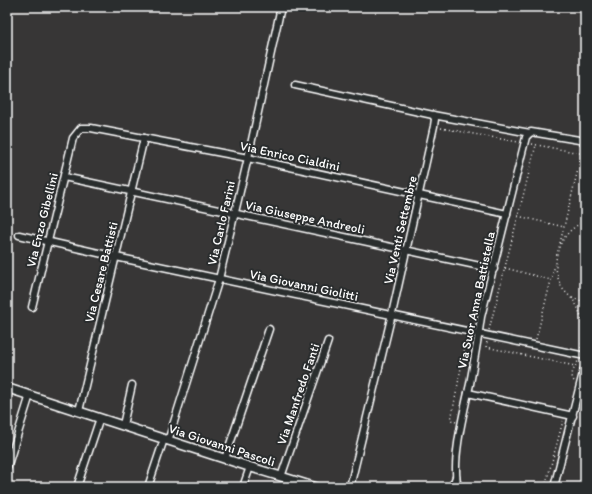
<svg xmlns="http://www.w3.org/2000/svg" width="592" height="494" font-family="Itim,sans-serif">
  <style>
    .lines { fill: none; stroke-linecap: round; stroke-linejoin: round }
    .street-casing { stroke: #fff; stroke-width: 9 }
    .secondary-casing { stroke: #fff; stroke-width: 11 }
    .path { stroke: #fff; stroke-width: 1.5; stroke-dasharray: 1 3; stroke-linecap: butt }
    .street { stroke: #2a2d2e; stroke-width: 6 }
    .secondary { stroke: #2a2d2e; stroke-width: 8 }
    .labels { text-anchor: middle; dominant-baseline: central; stroke-width: 4; stroke-linejoin: round; paint-order: stroke }
    .street-label { font-size: 13px; fill: #fff; stroke: #2a2d2e }
  </style>
  <rect width="100%" height="100%" fill="#373636"/>
  <filter id="ink" filterUnits="userSpaceOnUse"><feTurbulence type="fractalNoise" baseFrequency=".025" numOctaves="2"/><feDisplacementMap in="SourceGraphic" scale="8" xChannelSelector="R" yChannelSelector="G"/><feConvolveMatrix kernelMatrix="1 2 1 2 8 2 1 2 1" color-interpolation-filters="sRGB"/></filter>
  <g filter="url(#ink)">
    <g class="lines">
      <g class="street-casing">
        <g id="street">
          <polyline points="295,85 433,115 530,133"/>
          <polyline points="64,177 494,269"/>
          <polyline points="19,235 116,257 585,356"/>
          <polyline points="32,307 73,138 81,128 91,128 248,158 507,214"/>
          <polyline points="468,393 573,416"/>
          <polyline points="79,411 144,138"/>
          <polyline points="123,425 132,385"/>
          <polyline points="168,441 219,279 248,158 281,7"/>
          <polyline points="225,459 269,329"/>
          <polyline points="7,468 30,395"/>
          <polyline points="281,477 328,341"/>
          <polyline points="77,487 100,418"/>
          <polyline points="148,487 164,439"/>
          <polyline points="243,487 250,467"/>
          <polyline points="350,487 392,314 434,126 435,119 433,115"/>
          <polyline points="452,487 456,477"/>
          <path d="M458,487C451,461 464,411 470,384C474,361 478,339 481,317L526,137L531,132L585,141"/>
          <polyline points="554,487 585,365"/>
        </g>
      </g>
      <g class="secondary-casing">
        <polyline id="secondary" points="7,388 250,467 315,487"/>
      </g>
      <g class="path">
        <polyline points="441,128 518,142"/>
        <polyline points="532,144 585,154"/>
        <polyline points="518,216 564,227"/>
        <polyline points="560,243 582,153"/>
        <polyline points="505,268 551,280"/>
        <polyline points="572,298 585,302"/>
        <polyline points="489,330 536,145"/>
        <path d="M583,332C582,322 580,308 573,300C569,295 564,292 561,286C549,260 559,233 585,221"/>
        <polyline points="536,339 555,265"/>
        <polyline points="465,347 466,337"/>
        <polyline points="486,347 487,341"/>
        <polyline points="486,347 575,366"/>
        <polyline points="581,348 585,327"/>
        <path d="M574,381C569,374 575,368 578,361"/>
        <polyline points="456,422 451,420 465,347 470,344"/>
        <polyline points="545,487 563,421"/>
      </g>
      <use href="#street" class="street"/>
      <use href="#secondary" class="secondary"/>
    </g>
  </g>
  <g class="labels">
    <g class="street-label">
      <text transform="translate(290 156) rotate(12)">Via Enrico Cialdini</text>
      <text transform="translate(305 217) rotate(12)">Via Giuseppe Andreoli</text>
      <text transform="translate(42 220) rotate(-76)">Via Enzo Gibellini</text>
      <text transform="translate(221 223) rotate(-77)">Via Carlo Farini</text>
      <text transform="translate(400 230) rotate(-77)">Via Venti Settembre</text>
      <text transform="translate(101 272) rotate(-76)">Via Cesare Battisti</text>
      <text transform="translate(304 285) rotate(12)">Via Giovanni Giolitti</text>
      <text transform="translate(476 300) rotate(-78)">Via Suor Anna Battistella</text>
      <text transform="translate(298 394) rotate(-71)">Via Manfredo Fanti</text>
      <text transform="translate(222 445) rotate(18)">Via Giovanni Pascoli</text>
    </g>
  </g>
  <rect width="592" height="494" fill="none" stroke="#2a2d2e" stroke-width="24"/>
  <rect x="12" y="12" width="568" height="470" fill="none" stroke="#fff" stroke-width="1.5" filter="url(#ink)"/>
</svg>
